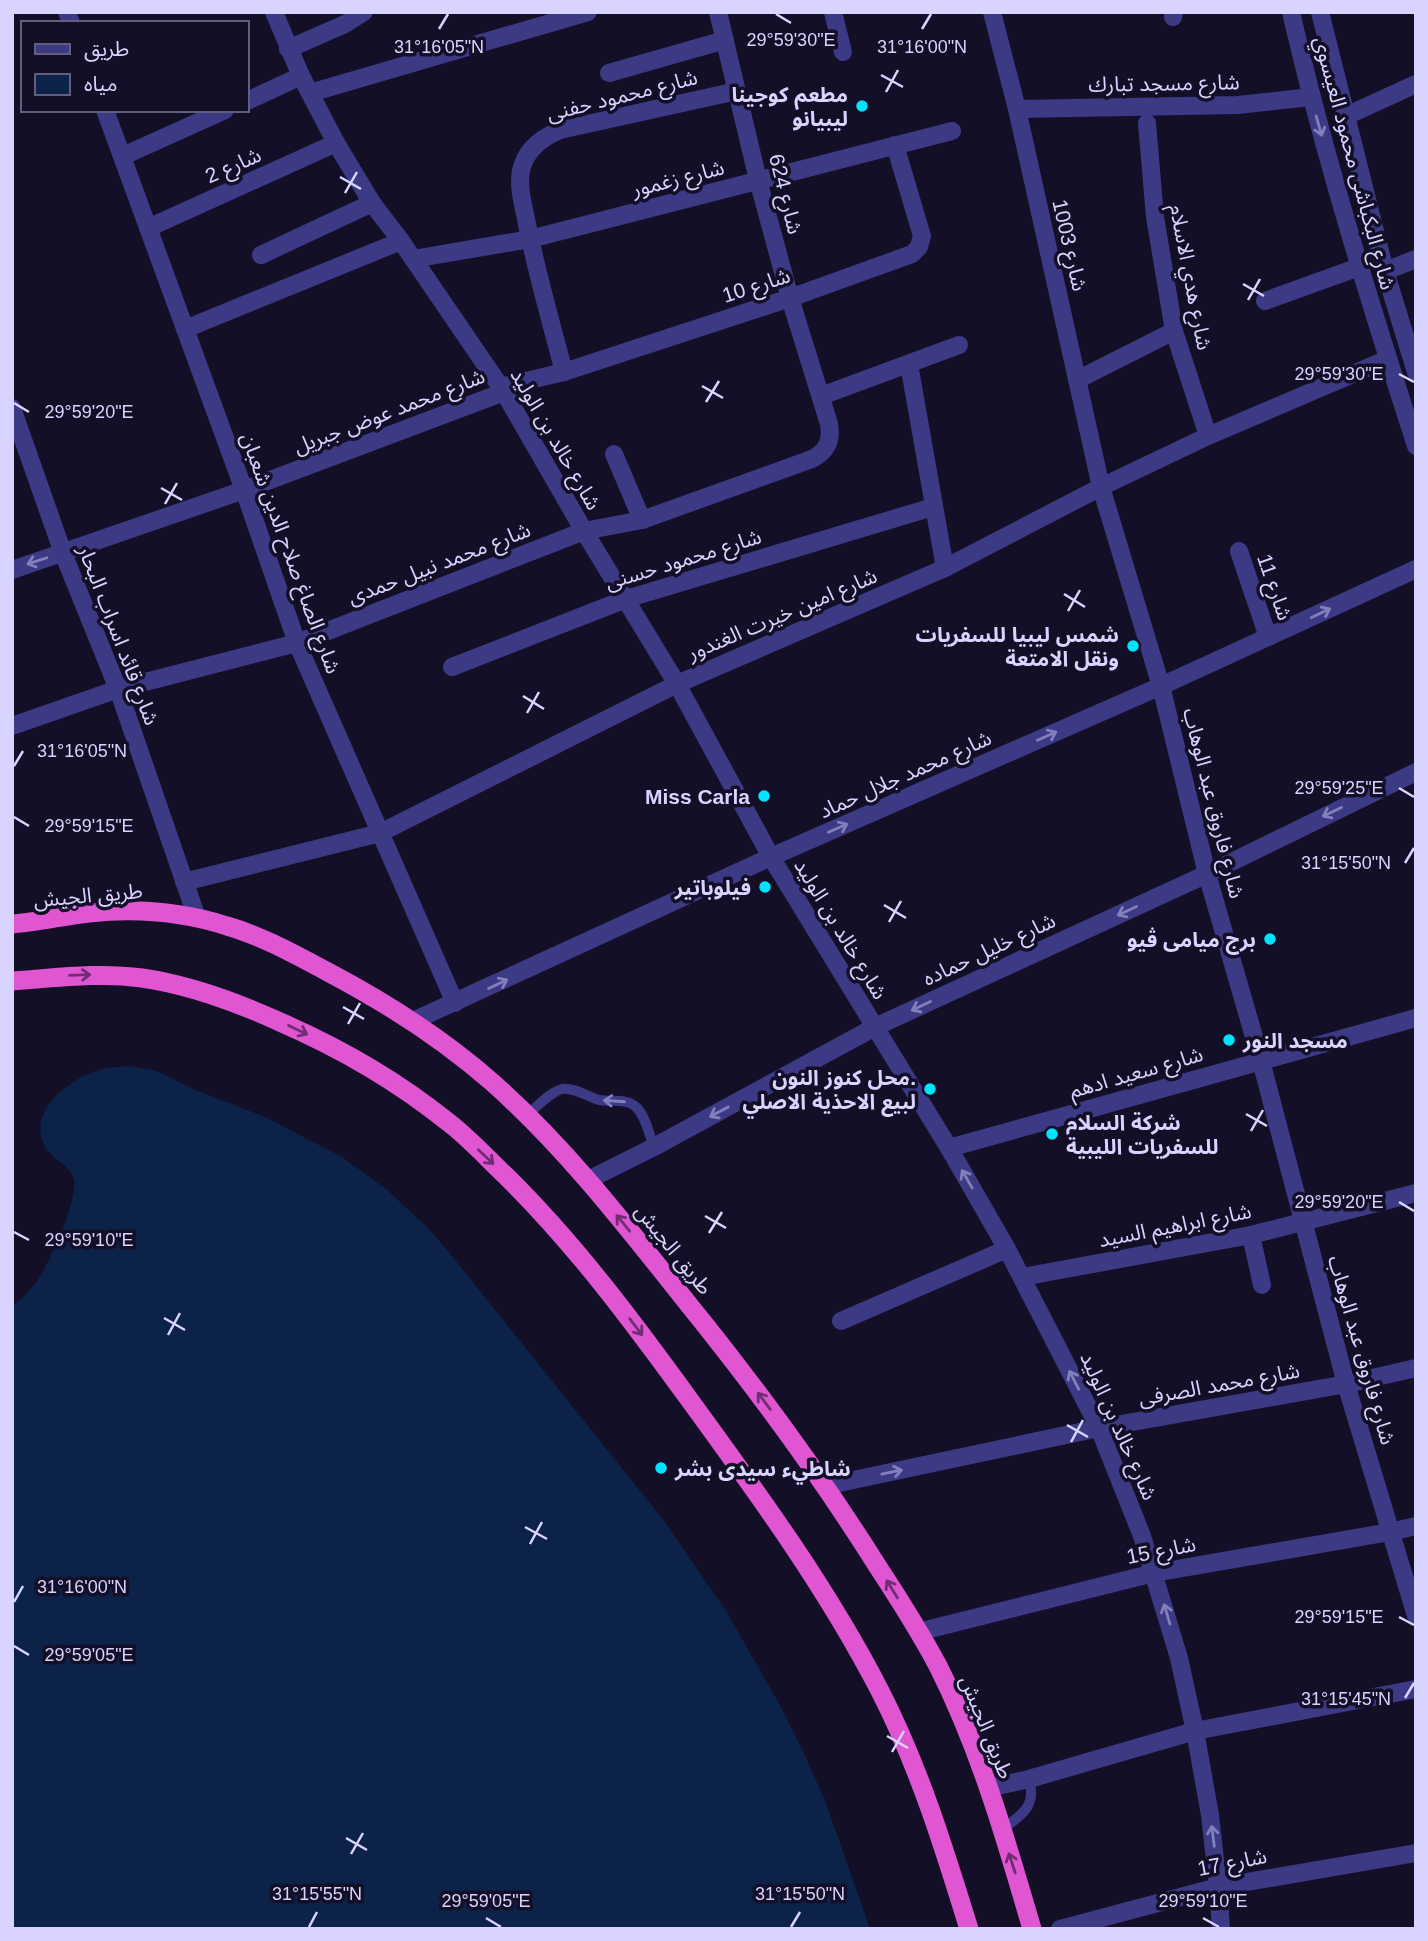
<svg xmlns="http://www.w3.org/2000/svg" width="1428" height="1941" font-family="Arial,'Noto Sans Arabic',sans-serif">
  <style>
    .water { fill: #0c2248 }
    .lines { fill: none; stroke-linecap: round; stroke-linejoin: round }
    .service { stroke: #3d3a85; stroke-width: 10 }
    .minor { stroke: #3d3a85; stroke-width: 18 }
    .tertiary { stroke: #3d3a85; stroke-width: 18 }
    .trunk { stroke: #e055d1; stroke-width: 19 }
    .oneway { stroke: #837fbc }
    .oneway2 { stroke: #6f2e73 }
    .ticks { fill: none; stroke: #d9d4ff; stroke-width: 2.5 }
    .poi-dot { fill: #00e5ff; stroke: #130f26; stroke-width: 2.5 }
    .labels { text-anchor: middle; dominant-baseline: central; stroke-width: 7; stroke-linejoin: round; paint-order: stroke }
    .street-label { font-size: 21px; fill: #d9d4ff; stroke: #130f26 }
    .poi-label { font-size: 21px; font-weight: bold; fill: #d9d4ff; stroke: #130f26; text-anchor: end }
    .ticks-label { font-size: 18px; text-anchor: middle; fill: #d9d4ff; stroke: #130f26; stroke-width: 7; stroke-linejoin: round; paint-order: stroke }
  </style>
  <rect width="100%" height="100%" fill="#130f26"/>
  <path class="water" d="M128,1066L157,1071L191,1088L265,1117L342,1157L386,1189L426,1226L444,1246L665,1522L726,1611L780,1705L804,1753L826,1803L870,1929H12V1306C21,1299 29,1292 35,1284C48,1267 78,1200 74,1180C70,1163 50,1160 44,1144C28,1111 68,1080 96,1071C106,1067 117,1067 128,1066Z"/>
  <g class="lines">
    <g class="service">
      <path d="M527,1115C537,1107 550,1092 562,1089C574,1087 588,1097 599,1100C611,1102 627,1098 636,1107C646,1116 649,1135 654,1147"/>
      <path d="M1002,1829C1022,1815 1037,1806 1029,1779"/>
    </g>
    <g class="minor">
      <polyline points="67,12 71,23"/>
      <polyline points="833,12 843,52"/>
      <polyline points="992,12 1017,109 1101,487 1161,686 1207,874 1261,1061 1346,1384 1416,1616"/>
      <polyline points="1173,17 1174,12"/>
      <polyline points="288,49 345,24 364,12"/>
      <polyline points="609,73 725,40"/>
      <polyline points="310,93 588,12"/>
      <polyline points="247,101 301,76"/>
      <polyline points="1017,109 1238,105 1311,97"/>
      <polyline points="105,110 244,490 297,643 455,1003"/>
      <polyline points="1346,116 1416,84"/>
      <polyline points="1147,123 1155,217 1174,331 1208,436"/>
      <polyline points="123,156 225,110"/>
      <polyline points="148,228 336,143"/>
      <polyline points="261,255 372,203"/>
      <polyline points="413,259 530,239 952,131"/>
      <polyline points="1385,271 1416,259"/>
      <polyline points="1265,301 1359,267"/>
      <polyline points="185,329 401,241"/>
      <polyline points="909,364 945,568"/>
      <path d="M564,372C551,322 536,271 526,219C523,204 518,187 521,171C525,150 541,138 560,130L737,91"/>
      <polyline points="1077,380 1174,331"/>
      <polyline points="500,387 564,372 790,298 912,254 919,247 922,236 895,145"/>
      <polyline points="821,396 959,345"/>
      <polyline points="12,408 63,553 118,689 197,918"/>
      <polyline points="614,454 642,520"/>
      <polyline points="1239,551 1268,637"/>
      <polyline points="12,570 244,490 504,392"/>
      <polyline points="452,667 626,599 933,507"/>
      <path d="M12,726L118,689L297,643L584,531L642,520L812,459C827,451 832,441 829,424L790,298L758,180L718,12"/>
      <polyline points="184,882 380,833 677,684 945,568 1101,487 1208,436 1388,359"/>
      <polyline points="413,1021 771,857 1161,686 1416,569"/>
      <polyline points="949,1148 1416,1018"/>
      <polyline points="1251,1235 1262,1285"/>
      <polyline points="1022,1277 1251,1235 1416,1193"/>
      <polyline points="841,1321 1007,1249"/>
      <polyline points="825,1486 1099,1428 1346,1384 1416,1368"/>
      <polyline points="918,1632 1154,1573 1390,1532 1416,1526"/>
      <polyline points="988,1788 1029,1779 1195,1731 1416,1689"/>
      <polyline points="1060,1929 1218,1887 1416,1853"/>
    </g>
    <g class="tertiary">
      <polyline points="274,12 301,76 336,143 372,203 401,241 504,392 584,531 677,684 771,857 949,1148 1007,1249 1099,1428 1142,1536 1179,1658 1195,1731 1210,1815 1218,1887 1221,1929"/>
      <path d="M1291,12C1325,159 1370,303 1416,446"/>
      <polyline points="1320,12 1385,271 1416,372"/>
      <polyline points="588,1180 654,1147 875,1027 1207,874 1416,772"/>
    </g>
    <g class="trunk">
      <path d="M12,924C38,922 63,916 89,913C135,908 183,912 227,926C262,936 294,954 326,971C385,1002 442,1038 493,1083C572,1153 636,1239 702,1321C765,1400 824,1481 878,1567C899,1599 920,1632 938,1666C980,1749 1006,1840 1032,1929"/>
      <path d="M12,981C56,978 98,972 142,978C191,985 236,1002 280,1022C340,1048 397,1081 448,1122C469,1138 487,1158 506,1176C577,1246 636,1326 694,1406C761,1498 828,1590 880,1691C919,1767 944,1848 969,1929"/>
    </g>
  </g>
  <defs><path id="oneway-shaft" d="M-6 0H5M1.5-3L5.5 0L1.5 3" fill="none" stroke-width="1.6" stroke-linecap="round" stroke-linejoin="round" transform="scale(1.75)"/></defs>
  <g class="oneway">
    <use href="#oneway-shaft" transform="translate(1319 126) rotate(74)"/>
    <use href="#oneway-shaft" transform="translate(37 561) rotate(162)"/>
    <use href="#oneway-shaft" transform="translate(1321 613) rotate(-25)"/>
    <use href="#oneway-shaft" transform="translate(1047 736) rotate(-24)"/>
    <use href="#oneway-shaft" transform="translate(1332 812) rotate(154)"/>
    <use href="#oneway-shaft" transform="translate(838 828) rotate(-24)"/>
    <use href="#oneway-shaft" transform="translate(1127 911) rotate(155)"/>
    <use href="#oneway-shaft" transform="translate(498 984) rotate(-25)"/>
    <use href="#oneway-shaft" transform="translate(921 1006) rotate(155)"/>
    <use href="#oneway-shaft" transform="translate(614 1101) rotate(-176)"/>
    <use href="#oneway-shaft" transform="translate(719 1112) rotate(152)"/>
    <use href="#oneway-shaft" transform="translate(967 1179) rotate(-120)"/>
    <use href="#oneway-shaft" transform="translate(1074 1380) rotate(-117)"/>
    <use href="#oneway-shaft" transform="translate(892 1472) rotate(-12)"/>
    <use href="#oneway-shaft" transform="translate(1167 1614) rotate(-106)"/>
    <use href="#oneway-shaft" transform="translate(1213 1836) rotate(-97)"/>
  </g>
  <g class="oneway2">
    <use href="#oneway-shaft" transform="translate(80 975) rotate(-2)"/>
    <use href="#oneway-shaft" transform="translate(298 1030) rotate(26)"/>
    <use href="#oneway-shaft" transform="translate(486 1157) rotate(44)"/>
    <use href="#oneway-shaft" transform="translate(623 1223) rotate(-129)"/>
    <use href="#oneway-shaft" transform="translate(636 1327) rotate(53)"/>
    <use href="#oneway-shaft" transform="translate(764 1401) rotate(-127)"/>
    <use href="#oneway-shaft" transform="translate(892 1589) rotate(-122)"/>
    <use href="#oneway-shaft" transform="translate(1012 1863) rotate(-108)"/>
  </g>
  <path class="ticks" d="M776,14L791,23M439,29L448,14M922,29L931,14M881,75L903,87M886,92L898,70M340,177L361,189M345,193L357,172M1243,284L1264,296M1248,300L1260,279M1399,374L1414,382M702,386L723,398M706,402L719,381M14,403L29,412M161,488L182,500M165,504L177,483M1064,594L1085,607M1068,611L1080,590M523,696L544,709M527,713L539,692M14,766L23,751M1399,788L1414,797M14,817L29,826M1405,863L1414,848M884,905L906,918M889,922L901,901M343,1007L364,1019M348,1024L360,1003M1246,1114L1267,1126M1251,1131L1263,1110M1399,1202L1414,1211M705,1216L726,1228M14,1232L29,1240M709,1233L722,1212M164,1318L185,1330M168,1335L180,1313M1067,1425L1088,1437M1071,1442L1083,1420M525,1527L547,1539M530,1544L542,1522M14,1602L23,1586M1399,1617L1414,1625M14,1646L29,1655M1405,1698L1414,1683M887,1736L908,1748M892,1752L904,1731M346,1838L367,1850M351,1854L363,1833M486,1918L501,1927M1203,1918L1219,1927M309,1927L317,1912M791,1927L800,1912"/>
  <g class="poi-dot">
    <circle cx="862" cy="106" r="7"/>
    <circle cx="1133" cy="646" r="7"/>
    <circle cx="764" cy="796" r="7"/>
    <circle cx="765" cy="887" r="7"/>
    <circle cx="1270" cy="939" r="7"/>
    <circle cx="1229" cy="1040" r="7"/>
    <circle cx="930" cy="1089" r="7"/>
    <circle cx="1052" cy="1134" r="7"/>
    <circle cx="661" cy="1468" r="7"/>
  </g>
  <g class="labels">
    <g class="street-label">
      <text transform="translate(1164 83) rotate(-1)">شارع مسجد تبارك</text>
      <text transform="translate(622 95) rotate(-14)">شارع محمود حفنى</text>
      <text transform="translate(1355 163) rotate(75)">شارع البكباشى محمود العيسوي</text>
      <text transform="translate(233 165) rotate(-24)">شارع 2</text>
      <text transform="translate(678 178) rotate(-14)">شارع زغمور</text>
      <text transform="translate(786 194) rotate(76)">شارع 624</text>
      <text transform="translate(1070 245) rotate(77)">شارع 1003</text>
      <text transform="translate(1191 277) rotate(79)">شارع هدي الاسلام</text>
      <text transform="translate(756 285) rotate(-18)">شارع 10</text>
      <text transform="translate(389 411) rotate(-21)">شارع محمد عوض جبريل</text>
      <text transform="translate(556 439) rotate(60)">شارع خالد بن الوليد</text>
      <text transform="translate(291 553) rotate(70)">شارع الصاغ صلاح الدين شعبان</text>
      <text transform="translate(683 559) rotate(-17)">شارع محمود حسنى</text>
      <text transform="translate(439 563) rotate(-21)">شارع محمد نبيل حمدى</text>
      <text transform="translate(1275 587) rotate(71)">شارع 11</text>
      <text transform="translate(782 614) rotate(-23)">شارع امين خيرت الغندور</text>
      <text transform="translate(119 635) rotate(69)">شارع قائد اسراب البحار</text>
      <text transform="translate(905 774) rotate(-24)">شارع محمد جلال حماد</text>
      <text transform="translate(1214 803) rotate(76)">شارع فاروق عبد الوهاب</text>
      <text transform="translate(88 895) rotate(-5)">طريق الجيش</text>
      <text transform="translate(841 929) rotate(59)">شارع خالد بن الوليد</text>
      <text transform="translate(989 949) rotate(-25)">شارع خليل حماده</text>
      <text transform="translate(1136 1072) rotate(-16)">شارع سعيد ادهم</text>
      <text transform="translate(1175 1225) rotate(-11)">شارع ابراهيم السيد</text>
      <text transform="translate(674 1249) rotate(51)">طريق الجيش</text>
      <text transform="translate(1362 1350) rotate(74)">شارع فاروق عبد الوهاب</text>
      <text transform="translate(1219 1384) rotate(-10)">شارع محمد الصرفى</text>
      <text transform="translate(1119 1426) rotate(66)">شارع خالد بن الوليد</text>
      <text transform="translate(1161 1550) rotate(-11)">شارع 15</text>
      <text transform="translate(987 1727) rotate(68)">طريق الجيش</text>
      <text transform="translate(1232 1862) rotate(-11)">شارع 17</text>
    </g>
    <g class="poi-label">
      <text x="848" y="94">مطعم كوجينا<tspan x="848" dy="24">ليبيانو</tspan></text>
      <text x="1119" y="634">شمس ليبيا للسفريات<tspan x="1119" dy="24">ونقل الامتعة</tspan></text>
      <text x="750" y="796">Miss Carla</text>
      <text x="751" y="887">فيلوباتير</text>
      <text x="1256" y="939">برج ميامى ڤيو</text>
      <text x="1243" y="1040" text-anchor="start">مسجد النور</text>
      <text x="916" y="1077">محل كنوز النون.<tspan x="916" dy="24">لبيع الاحذية الاصلي</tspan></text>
      <text x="1066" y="1122" text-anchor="start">شركة السلام<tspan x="1066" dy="24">للسفريات الليبية</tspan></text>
      <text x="675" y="1468" text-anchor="start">شاطيء سيدى بشر</text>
    </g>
  </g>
  <g class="ticks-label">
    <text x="791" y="46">29°59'30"E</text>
    <text x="439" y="53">31°16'05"N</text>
    <text x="922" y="53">31°16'00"N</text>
    <text x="1339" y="380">29°59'30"E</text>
    <text x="89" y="418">29°59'20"E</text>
    <text x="82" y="757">31°16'05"N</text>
    <text x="1339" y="794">29°59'25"E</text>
    <text x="89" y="832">29°59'15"E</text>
    <text x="1346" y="869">31°15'50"N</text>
    <text x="1339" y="1208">29°59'20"E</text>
    <text x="89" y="1246">29°59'10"E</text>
    <text x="82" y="1593">31°16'00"N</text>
    <text x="1339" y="1623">29°59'15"E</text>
    <text x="89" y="1661">29°59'05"E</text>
    <text x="1346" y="1705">31°15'45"N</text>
    <text x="317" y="1900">31°15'55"N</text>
    <text x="800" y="1900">31°15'50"N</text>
    <text x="486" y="1907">29°59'05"E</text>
    <text x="1203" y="1907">29°59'10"E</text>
  </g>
  <rect width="1428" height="1941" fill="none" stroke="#d9d4ff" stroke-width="28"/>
  <rect x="21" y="21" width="228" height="91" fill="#130f26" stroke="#625e7d" stroke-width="2"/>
  <rect x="35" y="44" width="35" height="10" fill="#3d3a85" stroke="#625e7d" stroke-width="2"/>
  <text x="84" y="56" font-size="21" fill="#d9d4ff">طريق</text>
  <rect x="35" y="74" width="35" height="21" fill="#0c2248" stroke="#625e7d" stroke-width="2"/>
  <text x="84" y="91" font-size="21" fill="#d9d4ff">مياه</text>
</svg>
